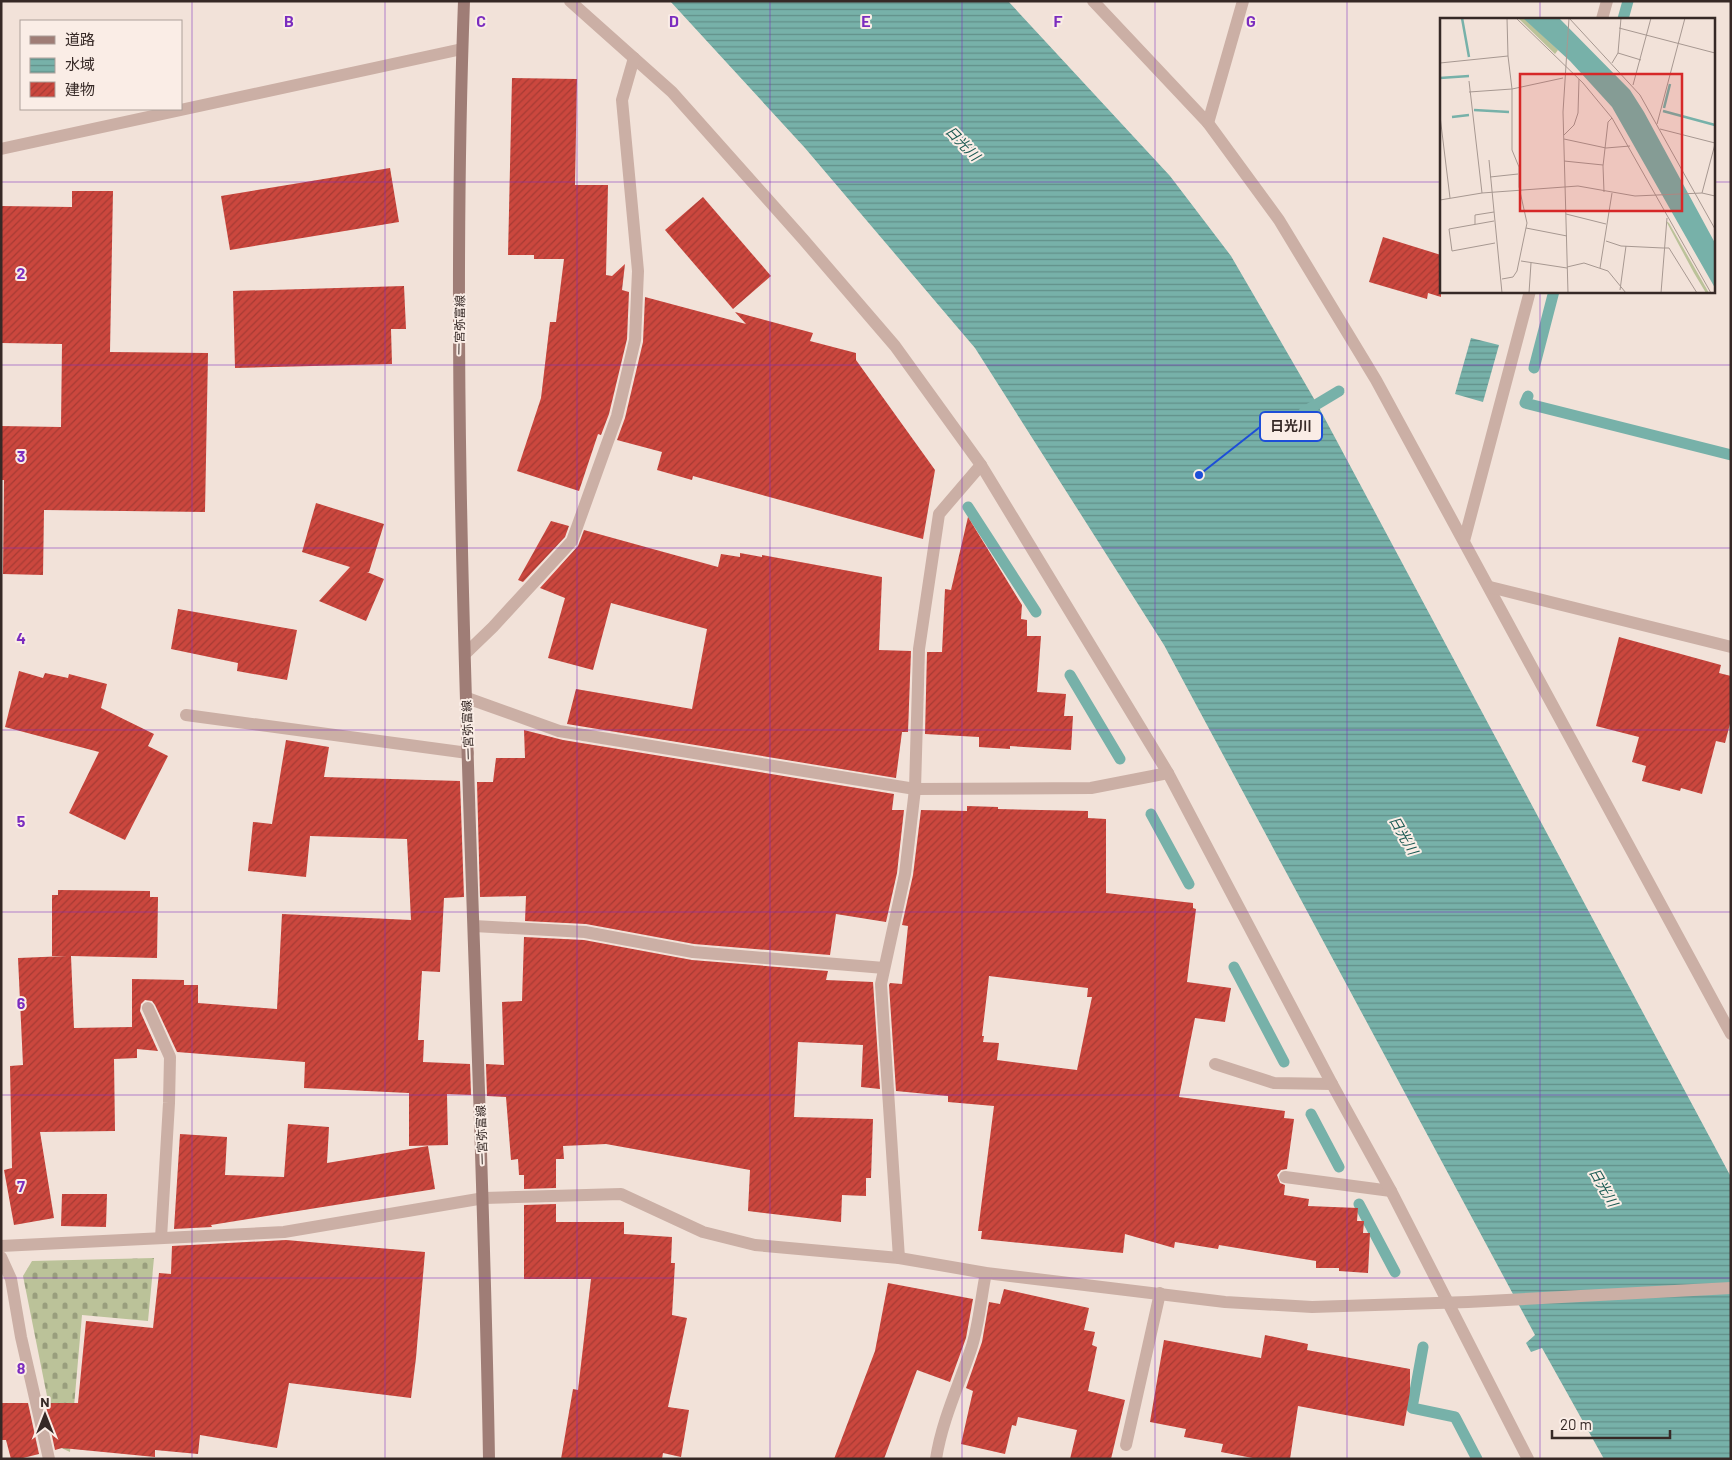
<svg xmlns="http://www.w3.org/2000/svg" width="1732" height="1460" font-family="Barlow,'Noto Sans JP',sans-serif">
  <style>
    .cemetery { fill: url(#cemetery-stones) }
    .water { fill: url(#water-rules) }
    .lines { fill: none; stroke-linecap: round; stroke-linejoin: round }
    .stream { stroke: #77b1a9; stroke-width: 11 }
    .building { fill: url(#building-hatch); fill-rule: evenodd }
    .lane { stroke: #cbafa5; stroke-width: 12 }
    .street { stroke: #cbafa5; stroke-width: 12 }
    .secondary { stroke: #9f7d76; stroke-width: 12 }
    .grid { fill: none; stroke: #7b2cbf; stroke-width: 1; stroke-opacity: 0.55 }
    .labels { text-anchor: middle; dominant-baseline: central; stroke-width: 4; stroke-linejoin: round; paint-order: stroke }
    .street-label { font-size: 12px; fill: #362926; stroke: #faede6 }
    .water-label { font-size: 14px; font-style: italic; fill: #1a5952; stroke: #faede6 }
    .inset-river { fill: none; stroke: #77b1a9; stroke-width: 2.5 }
    .inset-road { fill: none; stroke: #a79891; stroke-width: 1 }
    .view { fill: #d62828; fill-opacity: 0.15; stroke: #d62828; stroke-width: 2.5 }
    .inset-edge { fill: none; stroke: #362926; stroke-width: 2.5 }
    .grid-label { font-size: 16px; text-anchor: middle; font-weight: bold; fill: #7b2cbf; stroke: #faede6; stroke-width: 4; stroke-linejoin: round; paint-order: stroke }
    .leader { fill: none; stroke: #1d4ed8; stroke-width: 2 }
    .callout-dot { fill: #1d4ed8; stroke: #faede6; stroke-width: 2 }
    .callout { fill: #faede6; stroke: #1d4ed8; stroke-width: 2 }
    .callout-label { font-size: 14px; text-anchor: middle; font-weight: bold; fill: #362926 }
  </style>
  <defs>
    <pattern id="cemetery-stones" width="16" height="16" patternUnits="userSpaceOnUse" patternTransform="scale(1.25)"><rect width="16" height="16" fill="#bbc299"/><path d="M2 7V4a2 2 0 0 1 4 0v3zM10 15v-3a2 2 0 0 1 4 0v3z" fill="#999e7d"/></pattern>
    <pattern id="water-rules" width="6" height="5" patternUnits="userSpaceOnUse" patternTransform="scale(1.25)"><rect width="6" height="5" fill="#77b1a9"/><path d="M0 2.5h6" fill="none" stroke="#629089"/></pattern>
    <pattern id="building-hatch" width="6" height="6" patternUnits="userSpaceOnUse" patternTransform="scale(1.25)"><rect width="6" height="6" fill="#cb473e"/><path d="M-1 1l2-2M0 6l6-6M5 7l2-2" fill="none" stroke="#a63b34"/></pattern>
  </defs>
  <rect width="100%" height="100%" fill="#f2e2d9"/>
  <polygon class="cemetery" points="154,1258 148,1321 82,1315 70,1452 57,1446 23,1276 32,1261"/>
  <g class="water">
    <polygon points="670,1 1008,1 1170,176 1231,256 1317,404 1731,1177 1731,1459 1604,1459 1542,1348 1531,1352 1526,1343 1535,1335 1164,645 975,348 805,148"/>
    <polygon points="1471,338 1499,345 1483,402 1455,394"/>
  </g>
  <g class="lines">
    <g class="stream">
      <polyline points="1623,19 1628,1"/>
      <polyline points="1534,368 1554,291"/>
      <polyline points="1528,396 1525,403 1731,455"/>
      <polyline points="1304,412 1339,391"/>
      <polyline points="968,507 1036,612"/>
      <polyline points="1070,675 1120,759"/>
      <polyline points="1151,814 1189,884"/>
      <polyline points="1234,967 1284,1062"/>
      <polyline points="1311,1114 1339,1167"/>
      <polyline points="1359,1204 1395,1272"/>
      <polyline points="1423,1347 1412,1408 1455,1417 1477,1459"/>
    </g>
  </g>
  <g class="building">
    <polygon points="512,78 577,79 575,185 608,185 606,275 612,276 625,264 622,290 629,292 627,339 609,414 601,435 598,434 579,491 517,471 541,398 550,322 556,322 564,259 534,259 534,255 508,255"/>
    <polygon points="390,168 399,222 230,250 221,196"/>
    <polygon points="72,191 113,191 110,352 208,353 205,512 44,510 43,575 3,574 4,480 1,480 1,426 61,427 62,344 1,343 1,206 72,207"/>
    <polygon points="703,197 771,276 733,309 665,230"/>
    <polygon points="1383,237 1441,255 1441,297 1428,293 1427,299 1369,282"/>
    <polygon points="404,286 406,329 391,329 392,364 235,368 233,291"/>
    <polygon points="645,297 746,324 735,312 813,333 810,341 856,353 856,360 935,470 923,539 693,476 692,480 657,470 662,452 617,440 625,418 643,342"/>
    <polygon points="316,503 384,524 369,572 367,572 384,579 366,621 319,601 350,567 302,552"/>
    <polygon points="968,517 1022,605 1021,619 1027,620 1027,636 1041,636 1037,692 1066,694 1064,716 1073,716 1071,750 1010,746 1010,749 979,747 979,737 925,734 927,652 942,652 945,589 951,590"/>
    <polygon points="551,521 569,526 565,537 523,582 518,580"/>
    <polygon points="584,530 718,567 721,554 740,557 740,553 762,557 762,555 882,577 879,650 911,651 908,732 902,732 896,778 567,724 576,689 692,709 707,629 611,603 593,670 548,658 565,598 540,588 578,546"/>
    <polygon points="178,609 297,630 287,680 237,671 238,663 171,649"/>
    <polygon points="1619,637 1721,665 1719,673 1731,676 1731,720 1725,743 1716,741 1702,794 1681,788 1680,791 1642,781 1646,766 1632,762 1639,737 1596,726"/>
    <polygon points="19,671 43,678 45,673 68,678 69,674 107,684 101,708 154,734 148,746 168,756 125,840 69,813 99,752 5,727"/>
    <polygon points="524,730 563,740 894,794 892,810 904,810 897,873 886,922 836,914 830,955 694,944 586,924 525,921 526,896 480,897 477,782 493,782 496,758 525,758"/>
    <polygon points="286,740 329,747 324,777 460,781 464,897 444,898 440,972 422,971 418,1040 424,1040 423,1062 470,1064 471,1095 447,1094 448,1145 409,1146 409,1093 304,1088 305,1062 177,1052 155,1005 152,1001 145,1000 141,1004 140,1011 158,1051 137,1049 137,1058 114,1059 115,1131 40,1132 54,1218 14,1225 4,1170 12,1168 10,1066 23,1065 18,958 67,956 52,956 52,895 58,895 58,890 150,891 150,897 158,897 157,958 71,956 74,1028 132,1027 132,979 184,980 184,985 198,985 198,1003 277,1009 282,914 411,920 407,839 310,836 306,877 248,871 253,822 272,824"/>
    <path d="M967,806L998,807V809L1088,811V818L1106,819V893L1193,903V908L1196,909L1187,982L1231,988L1225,1022L1195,1018L1179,1097L1285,1111L1284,1118L1294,1119L1287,1169L1281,1170L1277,1175L1280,1183L1285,1185L1284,1195L1309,1199L1308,1206L1358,1208L1357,1221H1364L1363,1233H1370L1368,1273L1339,1271V1268H1316V1261L1219,1245L1218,1249L1175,1242L1174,1248L1125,1234L1123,1253L981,1239L982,1231H978L994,1106L948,1102V1096L896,1091L889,985L890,983L902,984L908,926L902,925L913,875L921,810L967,811ZM989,976L1088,988L1087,997H1092L1077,1070L997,1060L999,1043L983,1042L984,1036H982Z"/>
    <polygon points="524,937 584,940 692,960 828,971 826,980 873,982 880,1089 861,1087 863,1045 798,1042 794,1117 873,1119 871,1178 866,1178 866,1196 842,1195 841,1222 748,1211 750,1170 606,1144 563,1146 564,1159 556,1159 556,1188 524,1189 524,1175 519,1175 518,1159 511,1160 506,1097 487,1096 486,1064 504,1065 502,1002 522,1001"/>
    <polygon points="288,1124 329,1127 327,1163 428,1146 435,1189 211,1225 212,1227 174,1229 180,1134 227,1137 225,1175 284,1177"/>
    <polygon points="62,1194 107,1194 106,1227 61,1226"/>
    <polygon points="556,1204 556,1222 624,1222 624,1234 672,1237 671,1263 675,1263 672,1315 687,1318 668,1407 689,1410 681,1457 663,1453 662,1459 561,1459 573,1389 578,1390 591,1279 524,1279 524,1205"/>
    <polygon points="286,1240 425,1252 416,1358 411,1398 289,1383 277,1448 200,1435 198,1454 155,1450 155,1457 62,1448 55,1450 45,1403 78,1403 86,1321 153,1328 159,1273 171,1274 172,1246"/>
    <polygon points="888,1283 973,1299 966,1338 950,1382 917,1370 884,1459 834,1459 875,1351"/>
    <polygon points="1004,1289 1089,1308 1084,1330 1095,1332 1092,1345 1097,1347 1088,1391 1125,1400 1111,1459 1070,1459 1077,1430 1018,1417 1016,1426 1012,1425 1005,1454 961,1444 973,1391 966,1388 982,1342 989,1302 1000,1304"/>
    <polygon points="1265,1335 1308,1344 1307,1350 1410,1369 1410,1392 1404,1426 1298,1406 1290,1459 1258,1459 1221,1452 1223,1444 1184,1437 1186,1429 1150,1422 1164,1340 1261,1358"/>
    <polygon points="1,1403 28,1403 39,1454 19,1459 11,1459 6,1440 1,1440"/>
  </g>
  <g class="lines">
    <g class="lane">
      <polyline points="186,715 468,753"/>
      <polyline points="148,1008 170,1057 169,1103 161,1238"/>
      <polyline points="1215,1064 1274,1083 1332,1084"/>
      <polyline points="1285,1177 1391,1191"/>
      <polyline points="1126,1445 1160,1293"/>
    </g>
    <g class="street">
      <polyline points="570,1 672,92 803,239 895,346 981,465 1168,773 1332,1084 1391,1191 1528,1459"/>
      <polyline points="1093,1 1208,123 1279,220 1376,380 1731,1034"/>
      <polyline points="1602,19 1607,1"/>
      <polyline points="1208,123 1243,1"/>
      <polyline points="1,149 462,49"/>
      <polyline points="1464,541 1530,291"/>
      <polyline points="1490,587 1731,647"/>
      <polyline points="465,654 493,627 572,541 617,416 635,340 638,271 622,100 634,58"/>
      <polyline points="467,698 559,731 915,789 1091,788 1168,773"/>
      <polyline points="474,926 585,932 693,952 884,968"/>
      <polyline points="1,1246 284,1232 484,1198 621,1194 703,1232 755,1245 899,1258 986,1273 1225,1302 1312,1307 1468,1302 1731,1288"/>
      <polyline points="1,1257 11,1279 21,1337 49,1459"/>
      <polyline points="899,1258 881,984 905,874 915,789 919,649 939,514 981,465"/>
      <path d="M936,1459C942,1420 959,1385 971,1349C979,1326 981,1296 986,1273"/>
    </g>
    <path class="secondary" d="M464,1C446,487 481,973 489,1459"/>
  </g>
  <path class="grid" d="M192,1V1459M385,1V1459M577,1V1459M770,1V1459M962,1V1459M1155,1V1459M1347,1V1459M1540,1V19M1,182H1441M1713,182H1731M1540,291V1459M1,365H1731M1,548H1731M1,730H1731M1,912H1731M1,1095H1731M1,1278H1731"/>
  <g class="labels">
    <g class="street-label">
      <text transform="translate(459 325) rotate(-89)">一宮弥富線</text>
      <text transform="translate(467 730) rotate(-92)">一宮弥富線</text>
      <text transform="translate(481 1135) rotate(-92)">一宮弥富線</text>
    </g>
    <g class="water-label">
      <text transform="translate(963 143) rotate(46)">日光川</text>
      <text transform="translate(1404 835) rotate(60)">日光川</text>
      <text transform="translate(1604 1187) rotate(60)">日光川</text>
    </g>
  </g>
  <g transform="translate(1440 18)">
    <rect width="275" height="275" fill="#f2e2d9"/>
    <path d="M78,0H84L118,32L115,36ZM226,203L229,205L269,275H266L254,255Z" fill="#bbc299"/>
    <path d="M119,0L190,72L204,94L275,225V270L172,89L130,43L84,1Z" fill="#77b1a9"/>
    <path class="inset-river" d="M22,0L29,39M0,60L29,58M224,90L230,66M34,92L69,94M223,93L275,107M12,99L29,97"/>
    <path class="inset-road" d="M67,0L68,38M76,0L143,65L172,100L271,275M129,0L200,77L275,211M179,10L275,35M178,35L201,42M0,45L68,38L72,71L123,60M172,45L178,35L181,0M29,63L42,175M193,67L211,0M29,74L72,71V132L79,149V169L87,205L77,253L73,259L62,261M0,98L10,180M217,106L245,0M220,111L275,125M124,117L134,107L138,95L139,61M124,121L166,130L190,128M49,142L62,275M124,143L163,147M50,159L78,156M164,174L163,148L168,104L172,100M262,175L275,126M0,182L42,175L138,168L195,178L262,175L275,178M126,196L166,206M54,203L9,211L12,233L55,225M35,206V197L54,194M86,210L127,218M166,223L181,228L223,230M223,230H229L257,275M81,243L127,250M127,249L144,245L168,253L186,275M160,250L172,175M180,272L186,228M89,275L91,245M128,275L123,94L129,0M221,275L227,200"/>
    <path class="view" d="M80,56H242V193H80Z"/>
    <rect width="275" height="275" class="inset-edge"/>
  </g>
  <g class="grid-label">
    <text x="289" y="27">B</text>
    <text x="481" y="27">C</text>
    <text x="674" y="27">D</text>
    <text x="866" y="27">E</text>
    <text x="1058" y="27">F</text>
    <text x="1251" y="27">G</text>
    <text x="21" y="279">2</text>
    <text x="21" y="462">3</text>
    <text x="21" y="644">4</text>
    <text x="21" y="827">5</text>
    <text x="21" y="1009">6</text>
    <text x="21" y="1192">7</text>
    <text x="21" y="1374">8</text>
  </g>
  <path class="leader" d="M1199 475L1260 427"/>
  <circle class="callout-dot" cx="1199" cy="475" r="5"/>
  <rect class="callout" x="1260" y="412" width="62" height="29" rx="5"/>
  <g class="callout-label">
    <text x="1291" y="431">日光川</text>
  </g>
  <rect width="1732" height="1460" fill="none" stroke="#362926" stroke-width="5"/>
  <rect x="20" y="20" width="162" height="90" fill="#faede6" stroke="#ac9f99"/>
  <rect x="30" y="36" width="25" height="8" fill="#9f7d76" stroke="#ac9f99"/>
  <text x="65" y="45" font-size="15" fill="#362926">道路</text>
  <rect x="30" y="58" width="25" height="15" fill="url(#water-rules)" stroke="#ac9f99"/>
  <text x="65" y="70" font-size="15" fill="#362926">水域</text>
  <rect x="30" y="82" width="25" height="15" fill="url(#building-hatch)" stroke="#ac9f99"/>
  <text x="65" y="95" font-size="15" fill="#362926">建物</text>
  <g transform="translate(45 1415)" stroke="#faede6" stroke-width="4" paint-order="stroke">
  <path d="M0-4L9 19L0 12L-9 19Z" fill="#362926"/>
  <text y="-8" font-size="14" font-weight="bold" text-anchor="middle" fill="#362926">N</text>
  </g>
  <path d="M1552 1430v8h118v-8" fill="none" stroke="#362926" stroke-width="2.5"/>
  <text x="1560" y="1430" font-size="15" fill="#362926" stroke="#faede6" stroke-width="4" paint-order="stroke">20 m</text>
</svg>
